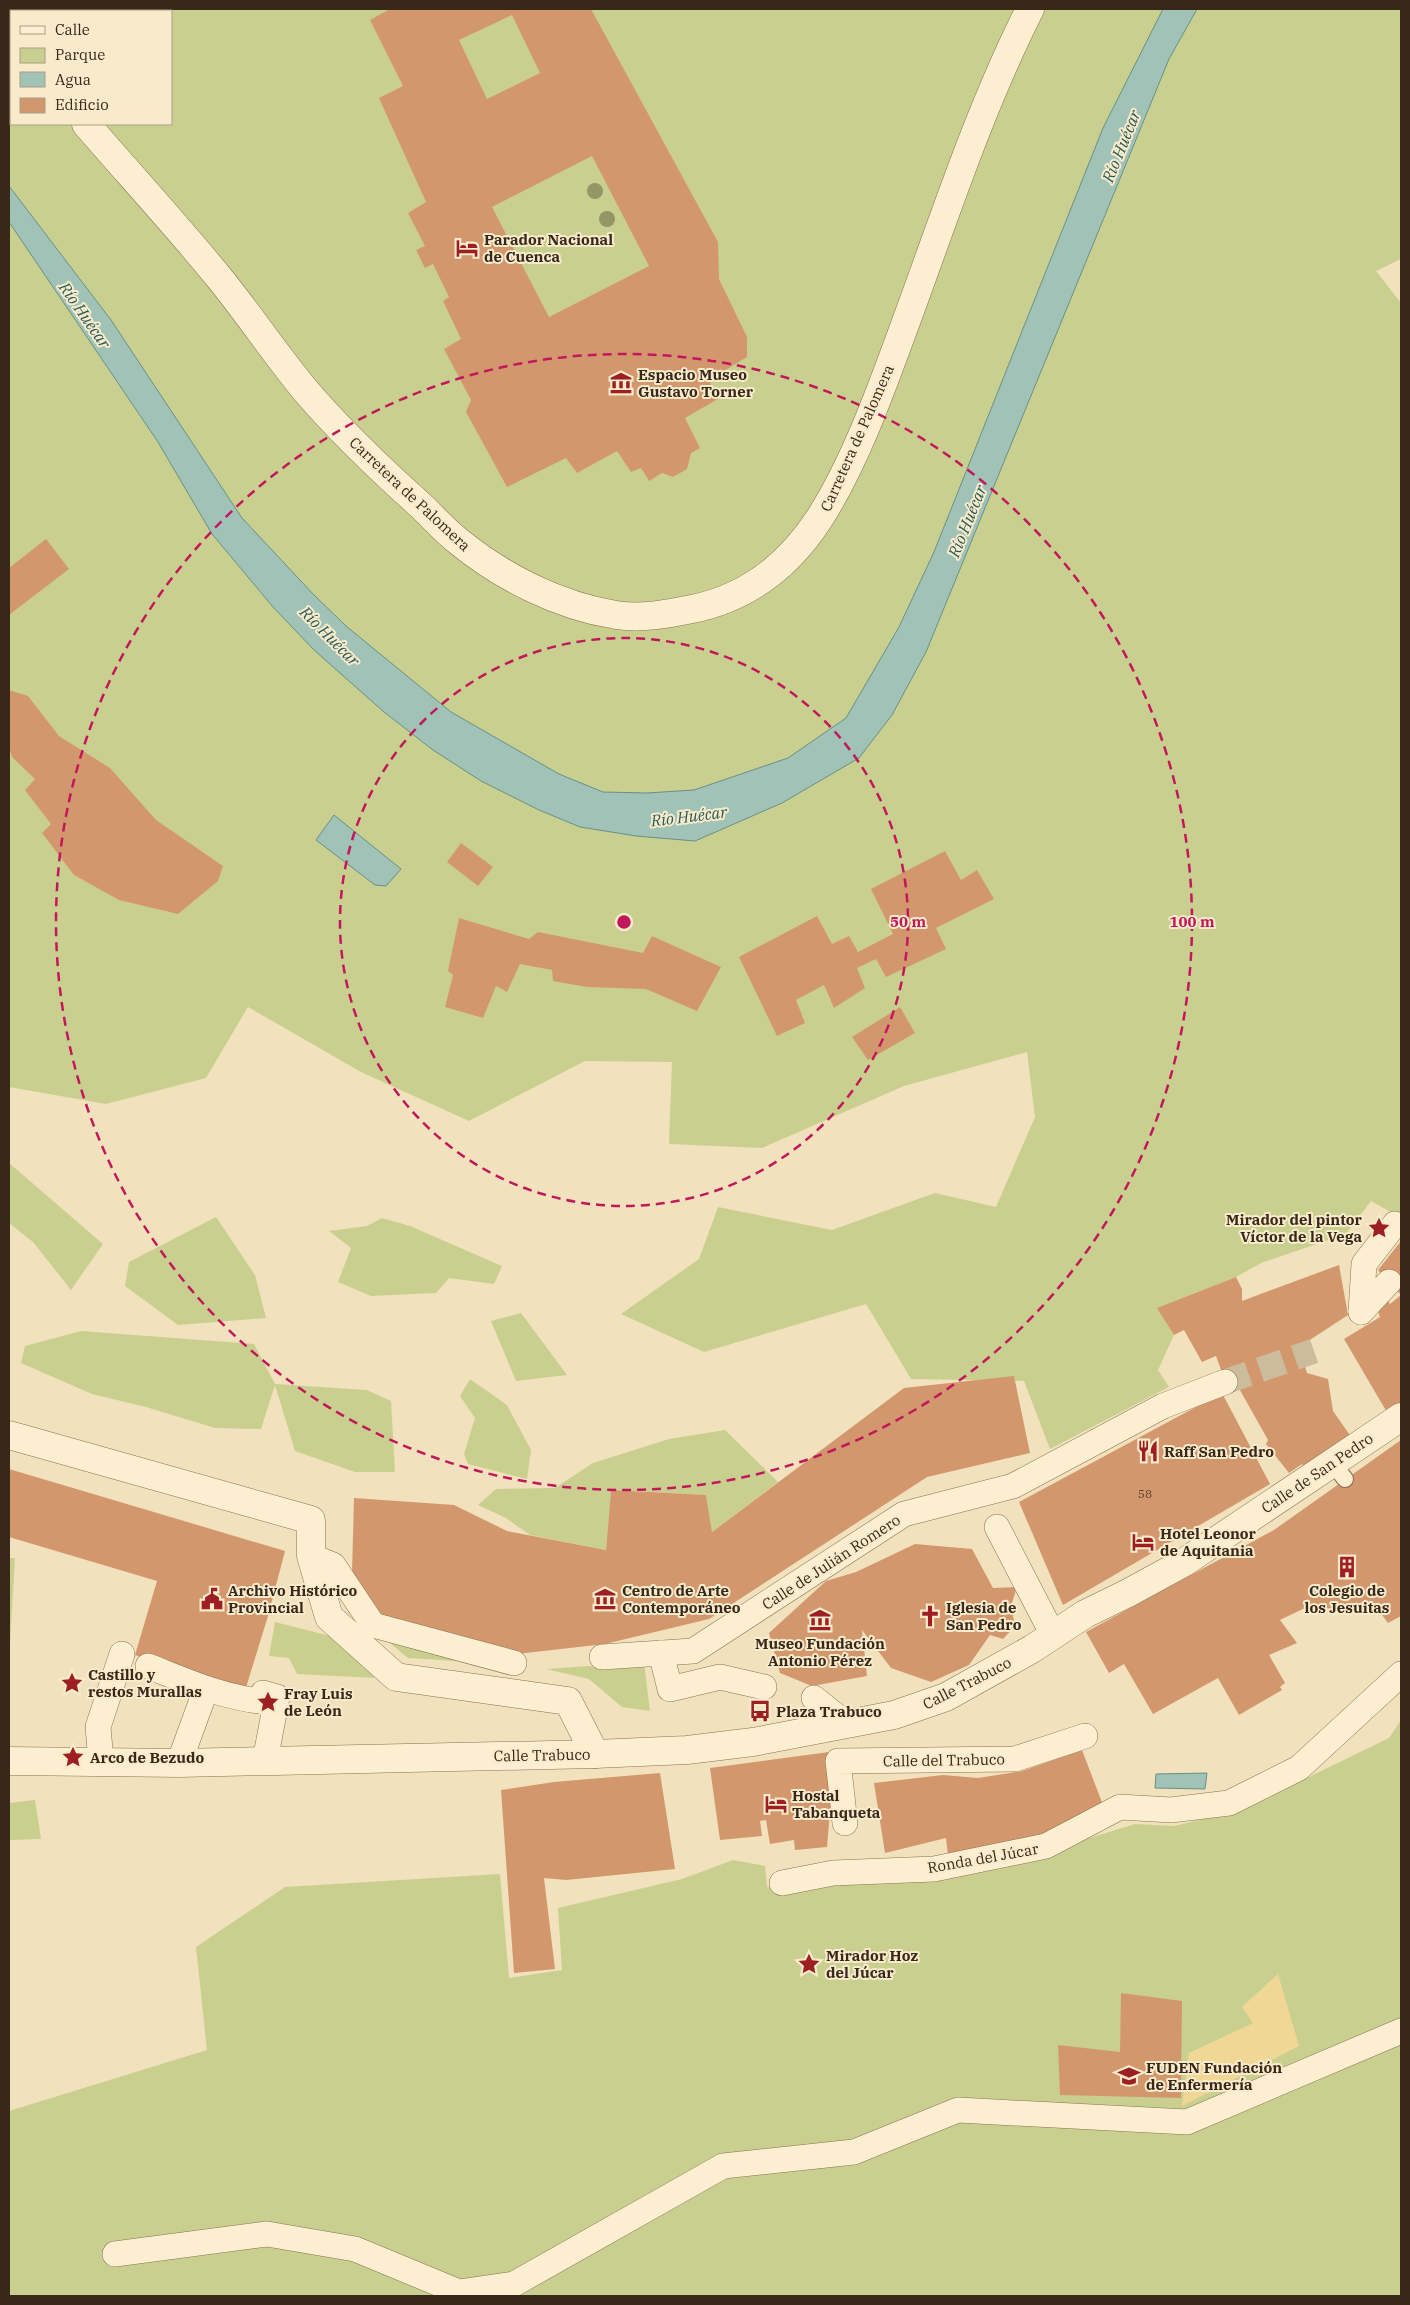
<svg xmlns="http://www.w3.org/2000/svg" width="1410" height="2305" font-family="'IBM Plex Serif',serif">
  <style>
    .green { fill: #c9d08f; fill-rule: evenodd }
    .sand { fill: #f0d796 }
    .water { fill: #a0c2b7; stroke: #679085 }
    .building { fill: #d3976e; fill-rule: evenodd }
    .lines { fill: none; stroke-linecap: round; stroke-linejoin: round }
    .pedestrian-tunnel { stroke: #ccbc9c; stroke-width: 25; stroke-dasharray: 25 12; stroke-linecap: butt }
    .service-casing { stroke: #8a7054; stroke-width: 18 }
    .pedestrian-casing { stroke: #8a7054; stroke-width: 26 }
    .minor-casing { stroke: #8a7054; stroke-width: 29 }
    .tertiary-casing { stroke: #8a7054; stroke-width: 29 }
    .service { stroke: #fceed0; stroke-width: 16 }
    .pedestrian { stroke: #fceed0; stroke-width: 25 }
    .minor { stroke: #fceed0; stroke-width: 28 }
    .tertiary { stroke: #fceed0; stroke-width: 28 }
    .tree { fill: #959566 }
    .ring { fill: none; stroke: #c2185b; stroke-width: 2.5; stroke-dasharray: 9 6 }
    .labels { text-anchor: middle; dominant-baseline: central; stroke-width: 4; stroke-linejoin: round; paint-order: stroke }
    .number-label { font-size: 12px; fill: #5f442f }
    .poi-label { font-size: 15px; font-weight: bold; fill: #38281a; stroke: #f8ebcc; text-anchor: start }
    .street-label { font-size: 15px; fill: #38281a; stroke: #f8ebcc }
    .water-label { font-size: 16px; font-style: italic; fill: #285955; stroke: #f8ebcc }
    .centre { fill: #c2185b; stroke: #f8ebcc; stroke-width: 2.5 }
    .ring-label { font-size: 15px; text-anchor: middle; font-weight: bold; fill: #c2185b; stroke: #f8ebcc; stroke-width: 4; stroke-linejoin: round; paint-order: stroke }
  </style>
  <rect width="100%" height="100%" fill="#f1e1bc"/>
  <g class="green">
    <path d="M9,9H1401V259L1376,271L1401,303V1218L1371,1201L1346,1234L1261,1263L1236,1277L1158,1308L1174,1335L1158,1370L1169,1387L1050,1449L1024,1381L911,1379L866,1304L704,1352L621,1314L699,1259L718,1207L832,1230L935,1193L996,1207L1035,1117L1027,1052L904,1086L762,1148L669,1144L672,1062L585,1061L469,1121L361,1072L248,1007L206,1078L106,1104L9,1087ZM11,11H171V124H11Z"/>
    <polygon points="9,1163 103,1244 71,1290 33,1242 9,1223"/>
    <polygon points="216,1217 255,1275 266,1318 178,1325 125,1286 129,1262"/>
    <polygon points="382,1218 410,1226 502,1266 494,1284 449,1278 436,1293 371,1296 338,1282 351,1248 329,1231 367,1226"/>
    <polygon points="521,1313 567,1375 516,1381 491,1321"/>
    <polygon points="81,1331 254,1344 275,1384 367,1390 391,1401 395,1472 355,1472 295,1451 275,1385 261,1429 215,1428 146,1407 92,1394 21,1363 25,1346"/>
    <polygon points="470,1379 507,1405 531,1450 527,1479 468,1464 464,1454 475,1418 460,1396"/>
    <polygon points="725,1430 778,1482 712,1532 706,1495 611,1490 606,1550 530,1535 506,1518 478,1505 496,1489 555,1488 593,1463 669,1439"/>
    <polygon points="9,1558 15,1558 9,1662"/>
    <polygon points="275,1622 342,1639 375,1678 297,1674 289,1658 269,1656"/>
    <polygon points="379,1634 487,1663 408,1658"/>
    <polygon points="644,1662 650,1711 622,1707 589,1679 546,1669"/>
    <polygon points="1401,1720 1401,2296 9,2296 9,2111 207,2050 196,1947 285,1887 500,1874 509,1978 562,1970 558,1908 682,1879 733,1860 765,1866 767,1887 978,1872 1135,1824 1174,1826 1241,1810 1389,1738"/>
    <polygon points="35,1800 41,1839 9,1840 9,1803"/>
  </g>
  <polygon class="sand" points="1278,1974 1299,2046 1182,2106 1189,2053 1253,2023 1242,2007"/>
  <g class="water">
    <polygon points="1163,9 1197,9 1169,59 926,652 892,715 859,758 782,803 695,841 636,836 580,827 539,810 481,781 433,750 384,712 314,650 273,607 212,534 158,442 9,222 9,186 111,320 242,518 314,595 346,626 451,712 559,774 603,792 647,793 694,790 788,758 846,718 899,627 934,552 1103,128"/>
    <polygon points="334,815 401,869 386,886 375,885 316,840"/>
    <polygon points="1207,1773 1205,1789 1155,1788 1156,1774"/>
  </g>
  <g class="building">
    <path d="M390,9H591L718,242L719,279L747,337V357L709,380L718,399L685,418L700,448L691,453L687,469L673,477L662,473L649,481L641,468L631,472L617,451L577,473L566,458L507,487L466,412L471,400L444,349L461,339L443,301L449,297L433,264L425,268L416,250L425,246L408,213L426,202L379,98L403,86L370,20ZM512,15L540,73L487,99L459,40ZM592,156L649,266L549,317L492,207Z"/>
    <polygon points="46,539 69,569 9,615 9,568"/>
    <polygon points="9,690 28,696 59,736 110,768 156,820 223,866 218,881 178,914 119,900 74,875 42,833 51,824 25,790 35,779 12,757 9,747"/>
    <polygon points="461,843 493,867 478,886 447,862"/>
    <polygon points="945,851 961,880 977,870 994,899 936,928 946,949 886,977 876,959 857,968 865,988 834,1008 824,985 796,1000 805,1023 777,1036 739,957 817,916 832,944 849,936 858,952 893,934 871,889"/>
    <polygon points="459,918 529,939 538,932 643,953 652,936 721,967 697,1011 646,989 587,987 553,981 552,970 520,964 507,992 496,986 483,1018 445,1007 453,975 448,971"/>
    <polygon points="900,1007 915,1033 868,1060 852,1037"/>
    <polygon points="1401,1241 1401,1405 1388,1414 1344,1339 1380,1317 1376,1306 1387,1299 1390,1304 1401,1295 1378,1270"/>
    <polygon points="1339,1265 1348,1315 1299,1347 1307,1373 1328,1379 1333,1411 1354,1441 1306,1469 1302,1464 1289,1473 1266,1444 1268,1440 1236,1383 1227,1386 1216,1356 1202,1362 1184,1330 1174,1335 1157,1308 1236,1277 1242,1289 1242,1301"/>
    <polygon points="1014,1376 1030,1453 927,1477 709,1619 605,1644 517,1654 382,1616 352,1573 354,1498 454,1505 507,1531 606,1550 611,1490 706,1495 712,1532 904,1388"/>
    <polygon points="1222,1393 1270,1484 1063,1605 1019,1502"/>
    <polygon points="1401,1440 1401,1616 1388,1623 1374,1604 1355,1614 1311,1605 1280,1620 1297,1643 1269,1655 1285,1683 1280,1687 1282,1690 1239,1715 1218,1678 1153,1714 1124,1664 1109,1673 1086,1632 1274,1530"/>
    <polygon points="9,1469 285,1551 268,1616 244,1694 135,1655 157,1581 9,1537"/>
    <polygon points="915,1544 972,1549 993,1588 1017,1587 1011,1606 1015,1626 1003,1639 990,1635 969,1665 931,1682 891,1668 862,1630 867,1676 812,1686 780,1673 769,1633 826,1581 856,1572"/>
    <polygon points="1082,1750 1103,1805 1044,1837 948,1856 946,1838 885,1853 874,1783 943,1775 978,1778 1022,1771"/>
    <polygon points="829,1752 839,1797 838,1811 830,1812 827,1847 795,1850 794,1840 770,1844 766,1820 760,1821 762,1836 720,1840 710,1768"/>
    <polygon points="660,1773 675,1869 566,1880 544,1878 555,1969 514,1973 501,1790 554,1782"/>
    <polygon points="1121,1993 1182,2001 1181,2098 1060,2095 1058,2045 1120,2052"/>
  </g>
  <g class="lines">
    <polyline class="pedestrian-tunnel" points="1225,1382 1314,1351"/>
    <g class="service-casing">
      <polyline id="service" points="1332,1462 1345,1479"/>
    </g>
    <g class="pedestrian-casing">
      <g id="pedestrian">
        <polyline points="1361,1312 1364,1264 1395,1224"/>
        <polyline points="1361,1312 1389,1282"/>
        <polyline points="997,1527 1053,1635"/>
        <polyline points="311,1556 333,1565 373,1625 514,1663"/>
        <polyline points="661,1653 670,1689 720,1677 764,1687"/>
        <polyline points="602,1657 693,1651 904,1514 1013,1486 1163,1406 1225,1382"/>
        <path d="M148,1666C184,1680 221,1697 260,1701L263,1693L277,1697L265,1761"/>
        <polyline points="814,1698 845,1723"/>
        <polyline points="101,1761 98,1727 122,1654"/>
        <polyline points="179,1763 206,1689"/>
        <polyline points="845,1823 838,1761 1015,1759 1085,1736"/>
        <polyline points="782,1883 833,1873 934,1869 1046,1846 1120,1807 1171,1810 1229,1803 1299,1768 1401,1674"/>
        <polyline points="115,2254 267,2234 355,2249 459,2292 514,2284 723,2166 854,2152 958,2110 1187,2122 1401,2031"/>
      </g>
    </g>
    <g class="minor-casing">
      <polyline id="minor" points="9,1435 311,1520 311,1556 329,1617 396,1677 568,1701 595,1754"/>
    </g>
    <g class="tertiary-casing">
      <g id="tertiary">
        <polyline points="9,42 11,45"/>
        <path d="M86,124C131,176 178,227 221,280C250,316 276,355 305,390C340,431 379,468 419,504C432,516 444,530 458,541C502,577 559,606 616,615C642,619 667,614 692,609C747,598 789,565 819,519C854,465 881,390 903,330C943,222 978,112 1030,9"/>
        <polyline points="9,1761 179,1763 595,1754 687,1750 753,1742 894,1715 946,1697 1032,1649 1085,1614 1128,1593 1183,1563 1401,1417"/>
      </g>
    </g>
    <use href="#service" class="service"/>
    <use href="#pedestrian" class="pedestrian"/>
    <use href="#minor" class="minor"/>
    <use href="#tertiary" class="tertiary"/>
  </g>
  <g class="tree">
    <circle cx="595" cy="191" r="8"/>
    <circle cx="607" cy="219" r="8"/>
  </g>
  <g class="ring">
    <circle cx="624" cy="922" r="284"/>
    <circle cx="624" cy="922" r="568"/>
  </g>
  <defs>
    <g id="hotel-bare" transform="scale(1.725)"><path d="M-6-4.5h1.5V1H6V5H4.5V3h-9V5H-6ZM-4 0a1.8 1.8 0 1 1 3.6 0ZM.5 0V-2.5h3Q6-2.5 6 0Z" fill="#9e1f22" stroke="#f8ebcc" stroke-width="2.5" paint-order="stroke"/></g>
    <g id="museum-bare" transform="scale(1.725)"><path d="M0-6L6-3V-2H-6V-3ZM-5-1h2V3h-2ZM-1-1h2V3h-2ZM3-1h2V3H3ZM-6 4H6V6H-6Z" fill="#9e1f22" stroke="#f8ebcc" stroke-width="2.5" paint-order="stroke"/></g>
    <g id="sight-bare" transform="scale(1.725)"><path d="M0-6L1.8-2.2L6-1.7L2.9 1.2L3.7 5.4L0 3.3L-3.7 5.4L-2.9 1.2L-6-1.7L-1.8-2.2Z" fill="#9e1f22" stroke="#f8ebcc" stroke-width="2.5" paint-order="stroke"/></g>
    <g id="restaurant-bare" transform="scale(1.725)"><path d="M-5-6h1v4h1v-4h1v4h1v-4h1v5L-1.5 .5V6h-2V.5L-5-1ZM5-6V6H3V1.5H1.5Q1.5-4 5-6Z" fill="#9e1f22" stroke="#f8ebcc" stroke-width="2.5" paint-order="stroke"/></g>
    <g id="building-bare" transform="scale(1.725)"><path d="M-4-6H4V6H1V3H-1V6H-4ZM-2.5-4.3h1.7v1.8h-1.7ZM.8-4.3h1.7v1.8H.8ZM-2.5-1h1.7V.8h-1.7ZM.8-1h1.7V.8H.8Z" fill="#9e1f22" stroke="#f8ebcc" stroke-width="2.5" paint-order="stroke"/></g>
    <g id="civic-bare" transform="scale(1.725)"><path d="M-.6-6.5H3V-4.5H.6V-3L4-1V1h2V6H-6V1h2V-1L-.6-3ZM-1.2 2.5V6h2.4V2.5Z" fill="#9e1f22" stroke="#f8ebcc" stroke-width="2.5" paint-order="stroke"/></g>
    <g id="church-bare" transform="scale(1.725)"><path d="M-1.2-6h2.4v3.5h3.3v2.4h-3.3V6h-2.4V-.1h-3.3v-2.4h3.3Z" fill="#9e1f22" stroke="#f8ebcc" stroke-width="2.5" paint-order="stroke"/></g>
    <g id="bus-bare" transform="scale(1.725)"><path d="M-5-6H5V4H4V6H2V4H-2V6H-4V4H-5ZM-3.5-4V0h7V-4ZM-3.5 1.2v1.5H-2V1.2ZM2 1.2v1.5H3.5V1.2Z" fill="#9e1f22" stroke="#f8ebcc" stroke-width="2.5" paint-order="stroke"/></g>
    <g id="university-bare" transform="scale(1.725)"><path d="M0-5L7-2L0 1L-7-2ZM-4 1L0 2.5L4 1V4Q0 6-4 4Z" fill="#9e1f22" stroke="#f8ebcc" stroke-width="2.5" paint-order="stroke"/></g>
  </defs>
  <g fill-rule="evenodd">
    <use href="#hotel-bare" x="467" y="248"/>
    <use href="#museum-bare" x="621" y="383"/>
    <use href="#sight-bare" x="1379" y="1228"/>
    <use href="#restaurant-bare" x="1148" y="1451"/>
    <use href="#hotel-bare" x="1143" y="1542"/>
    <use href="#building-bare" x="1347" y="1567"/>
    <use href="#civic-bare" x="212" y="1599"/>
    <use href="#museum-bare" x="605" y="1599"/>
    <use href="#church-bare" x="930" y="1616"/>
    <use href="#museum-bare" x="820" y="1620"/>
    <use href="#sight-bare" x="72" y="1683"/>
    <use href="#sight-bare" x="268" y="1702"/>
    <use href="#bus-bare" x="760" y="1711"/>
    <use href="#sight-bare" x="73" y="1757"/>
    <use href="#hotel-bare" x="776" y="1804"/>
    <use href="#sight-bare" x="809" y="1964"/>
    <use href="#university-bare" x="1129" y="2076"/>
  </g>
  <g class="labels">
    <g class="number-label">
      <text x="1145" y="1493">58</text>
    </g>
    <g class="poi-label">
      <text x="484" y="239">Parador Nacional<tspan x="484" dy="17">de Cuenca</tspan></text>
      <text x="638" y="374">Espacio Museo<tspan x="638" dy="17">Gustavo Torner</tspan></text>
      <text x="1362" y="1219" text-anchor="end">Mirador del pintor<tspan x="1362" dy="17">Víctor de la Vega</tspan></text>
      <text x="1164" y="1451">Raff San Pedro</text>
      <text x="1160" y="1533">Hotel Leonor<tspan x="1160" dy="17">de Aquitania</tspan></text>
      <text x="228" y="1590">Archivo Histórico<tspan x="228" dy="17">Provincial</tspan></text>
      <text x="622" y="1590">Centro de Arte<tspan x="622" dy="17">Contemporáneo</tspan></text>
      <text x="1347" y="1590" text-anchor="middle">Colegio de<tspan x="1347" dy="17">los Jesuitas</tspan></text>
      <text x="946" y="1607">Iglesia de<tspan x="946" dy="17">San Pedro</tspan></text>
      <text x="820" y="1643" text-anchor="middle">Museo Fundación<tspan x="820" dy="17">Antonio Pérez</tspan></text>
      <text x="88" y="1674">Castillo y<tspan x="88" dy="17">restos Murallas</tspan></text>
      <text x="284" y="1693">Fray Luis<tspan x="284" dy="17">de León</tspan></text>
      <text x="776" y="1711">Plaza Trabuco</text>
      <text x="90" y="1757">Arco de Bezudo</text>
      <text x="792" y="1795">Hostal<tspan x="792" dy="17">Tabanqueta</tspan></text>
      <text x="826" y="1955">Mirador Hoz<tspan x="826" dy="17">del Júcar</tspan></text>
      <text x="1146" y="2067">FUDEN Fundación<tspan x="1146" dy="17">de Enfermería</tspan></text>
    </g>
    <g class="street-label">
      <text transform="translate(857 438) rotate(-66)">Carretera de Palomera</text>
      <text transform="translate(410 494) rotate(43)">Carretera de Palomera</text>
      <text transform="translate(1317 1473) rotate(-34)">Calle de San Pedro</text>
      <text transform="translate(831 1562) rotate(-33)">Calle de Julián Romero</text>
      <text transform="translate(967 1683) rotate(-27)">Calle Trabuco</text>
      <text transform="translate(542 1755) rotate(-1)">Calle Trabuco</text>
      <text transform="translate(944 1760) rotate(-1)">Calle del Trabuco</text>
      <text transform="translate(983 1858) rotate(-10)">Ronda del Júcar</text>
    </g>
    <g class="water-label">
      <text transform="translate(1121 146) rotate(-68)">Río Huécar</text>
      <text transform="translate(85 315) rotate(55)">Río Huécar</text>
      <text transform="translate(967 521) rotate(-68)">Río Huécar</text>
      <text transform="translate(330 636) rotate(45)">Río Huécar</text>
      <text transform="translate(689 816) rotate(-7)">Río Huécar</text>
    </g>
  </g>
  <circle cx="624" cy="922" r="8" class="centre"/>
  <g class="ring-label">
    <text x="908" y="927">50 m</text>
    <text x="1192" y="927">100 m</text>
  </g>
  <rect width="1410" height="2305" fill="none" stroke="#38281a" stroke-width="20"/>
  <rect x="10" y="10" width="162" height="115" fill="#f8ebcc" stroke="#ab9d85"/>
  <rect x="20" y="26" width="25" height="8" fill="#fceed0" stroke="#ab9d85"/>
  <text x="55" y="35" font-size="15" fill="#38281a">Calle</text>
  <rect x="20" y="48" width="25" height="15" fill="#c9d08f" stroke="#ab9d85"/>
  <text x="55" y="60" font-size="15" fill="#38281a">Parque</text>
  <rect x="20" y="72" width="25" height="15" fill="#a0c2b7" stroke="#ab9d85"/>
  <text x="55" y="85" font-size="15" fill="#38281a">Agua</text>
  <rect x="20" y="98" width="25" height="15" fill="#d3976e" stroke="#ab9d85"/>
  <text x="55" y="110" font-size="15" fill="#38281a">Edificio</text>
</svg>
